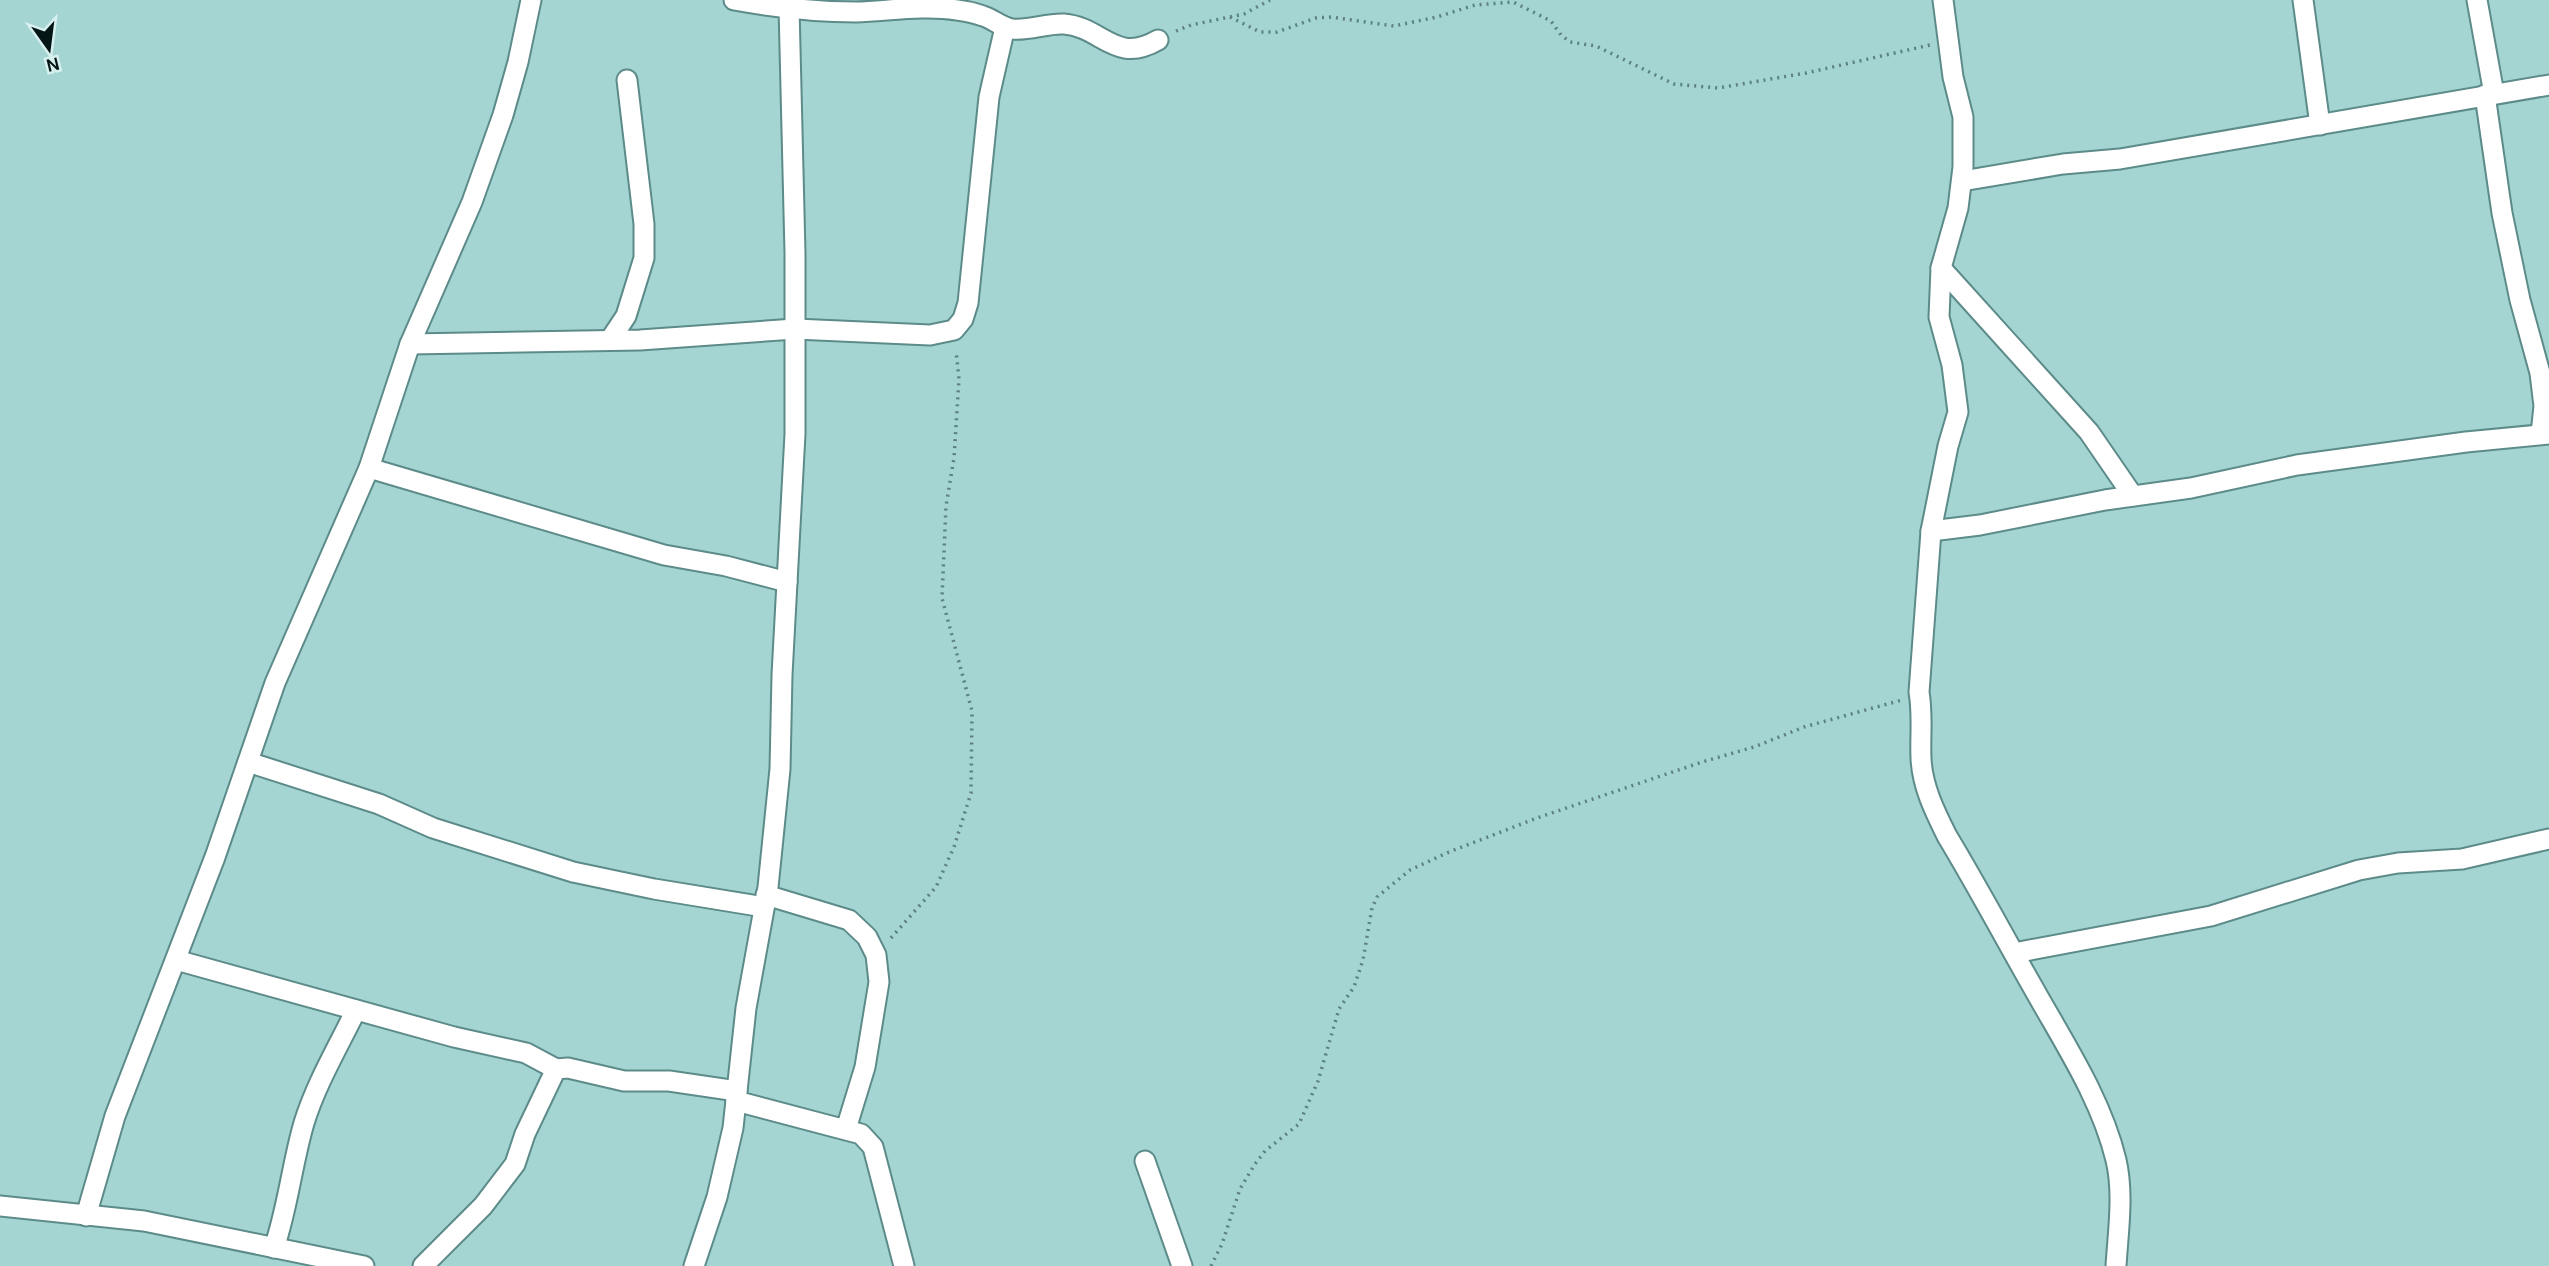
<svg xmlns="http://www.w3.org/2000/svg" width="2549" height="1266" font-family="Karla,sans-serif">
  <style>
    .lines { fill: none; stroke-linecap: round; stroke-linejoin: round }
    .minor-casing { stroke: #5c8b89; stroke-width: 23 }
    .path { stroke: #5d817e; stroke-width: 3.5; stroke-dasharray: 2 5; stroke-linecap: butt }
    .minor { stroke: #fff; stroke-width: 19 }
  </style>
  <rect width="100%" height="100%" fill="#a4d5d2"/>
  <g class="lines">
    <g class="minor-casing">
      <g id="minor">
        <path d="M734,0C773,7 816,12 856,12C889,11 923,5 957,10C965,11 975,13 983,16C993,19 1001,27 1012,29C1029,31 1047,23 1064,24C1102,27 1115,65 1158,40"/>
        <path d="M1943,0L1953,77L1963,117V167L1958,208L1941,268L1939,317L1952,365L1958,412L1948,446L1931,531L1919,692C1923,716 1920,735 1921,758C1922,786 1935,812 1947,836C1979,889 2008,944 2039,998C2068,1049 2102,1102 2116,1160C2124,1194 2118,1232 2116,1266"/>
        <polyline points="2303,0 2320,125"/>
        <polyline points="2477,0 2494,94"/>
        <polyline points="2485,95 2502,213 2520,300 2540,373 2544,406 2541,434"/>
        <polyline points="1962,181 2063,164 2120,159 2549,85"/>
        <polyline points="1941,268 2089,432 2133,496"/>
        <polyline points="610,340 626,316 644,258 644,224 627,80"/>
        <polyline points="410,344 640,340 795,329 930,335 954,330 963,319 968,303 989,97 1005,27"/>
        <polyline points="369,468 664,555 726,566 787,582"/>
        <polyline points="1931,531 1980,525 2105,500 2191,488 2297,465 2466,442 2549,434"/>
        <polyline points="248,762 379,804 433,828 573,872 654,889 764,907"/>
        <polyline points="766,895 849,920 867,937 876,955 879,982 865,1067 846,1129"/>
        <polyline points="2014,953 2211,916 2359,870 2398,863 2462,859 2549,839"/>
        <polyline points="176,960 454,1037 526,1053 556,1069"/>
        <polyline points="736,1101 861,1134 873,1147 904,1266"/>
        <polyline points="1145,1161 1182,1266"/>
        <polyline points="0,1206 144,1221 364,1266"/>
        <polyline points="86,1216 115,1116 215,857 275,683 369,468 410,344 472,202 503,115 518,62 531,0"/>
        <path d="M274,1248C288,1207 292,1164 304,1123C316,1084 338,1047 356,1010"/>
        <polyline points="423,1266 483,1206 515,1164 525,1134 556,1069 568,1068 624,1081 669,1081 737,1091"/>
        <polyline points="694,1266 717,1197 733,1128 746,1008 768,887 780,769 782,675 795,434 795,253 789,7"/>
      </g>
    </g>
    <g class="path">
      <polyline points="1230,17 1260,32 1277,32 1316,18 1331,17 1394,26 1437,17 1475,5 1513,2 1551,21 1561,35 1570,42 1596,46 1674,84 1718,88 1806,73 1930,45"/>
      <polyline points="1176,31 1191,25 1244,14 1270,0"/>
      <polyline points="891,938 936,887 954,847 971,793 972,711 942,598 946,506 954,458 959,379 956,351"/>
      <polyline points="1211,1266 1222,1244 1240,1189 1255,1164 1265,1151 1299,1124 1318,1081 1339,1009 1354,987 1363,960 1372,908 1377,897 1410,870 1449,852 1537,818 1702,762 1754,747 1804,727 1902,700"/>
    </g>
    <use href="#minor" class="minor"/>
  </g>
  <g transform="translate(49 49) rotate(166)" stroke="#d8f0ef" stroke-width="5" paint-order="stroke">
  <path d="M0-5L12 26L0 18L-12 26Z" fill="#031514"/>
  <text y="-10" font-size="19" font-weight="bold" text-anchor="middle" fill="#031514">N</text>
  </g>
</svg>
